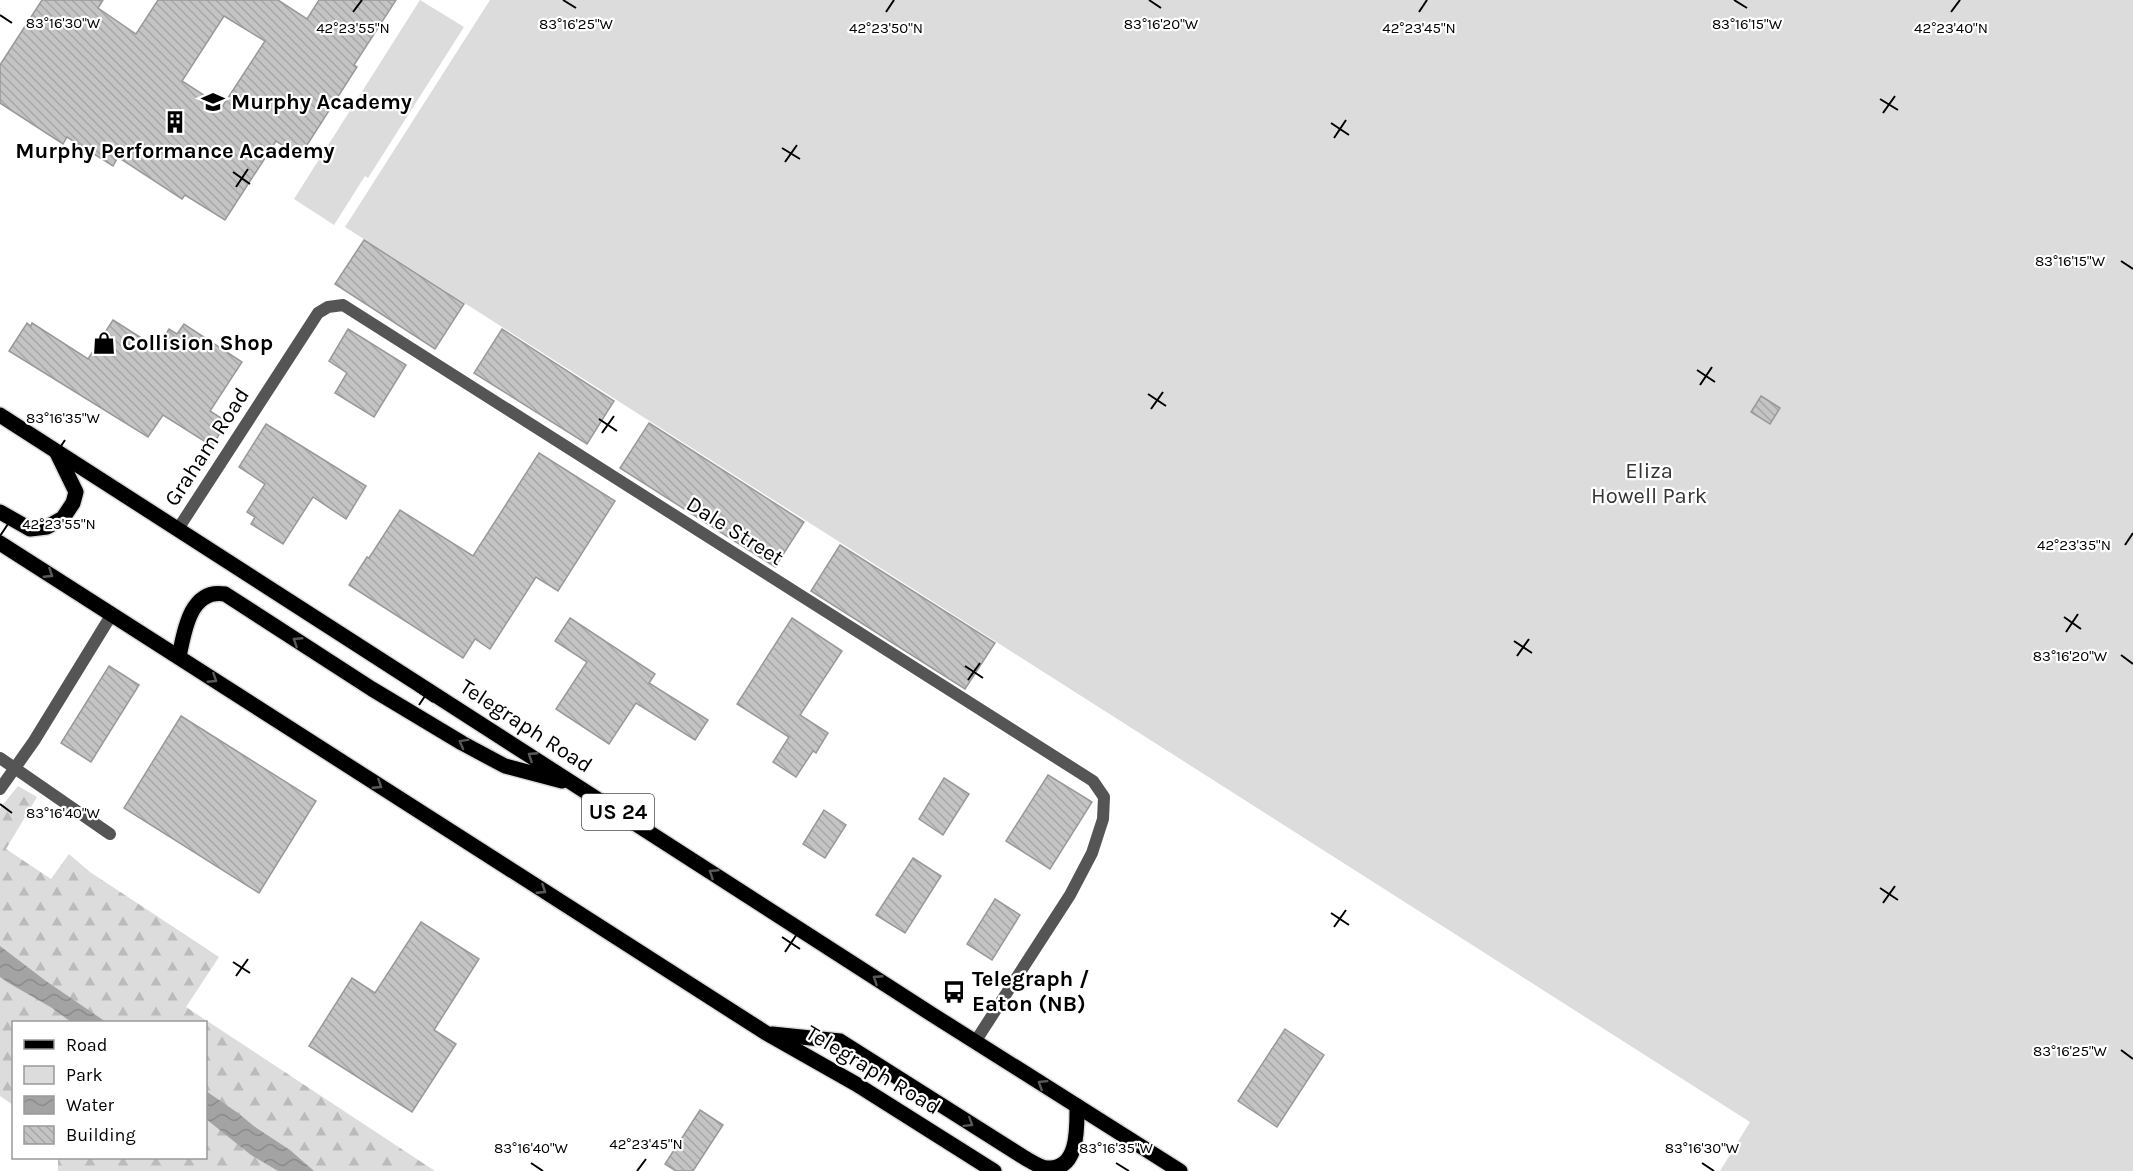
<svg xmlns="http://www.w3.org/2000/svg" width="2133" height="1171" font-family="Karla,sans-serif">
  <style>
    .forest { fill: url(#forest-firs) }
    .green { fill: #dcdcdc }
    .water { fill: url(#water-waves) }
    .building { fill: url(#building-back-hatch); stroke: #999; stroke-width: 1.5; fill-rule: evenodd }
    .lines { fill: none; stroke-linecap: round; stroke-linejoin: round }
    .primary-casing { stroke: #dbdbdb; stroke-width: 18 }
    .minor { stroke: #555; stroke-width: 12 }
    .primary { stroke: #000; stroke-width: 15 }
    .oneway { stroke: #595959 }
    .ticks { fill: none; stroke: #000; stroke-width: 2 }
    .labels { text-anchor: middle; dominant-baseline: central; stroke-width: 4.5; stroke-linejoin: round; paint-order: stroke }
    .shield { fill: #fff; stroke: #4c4c4c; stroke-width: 1.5 }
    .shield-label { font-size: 21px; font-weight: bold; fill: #000 }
    .poi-label { font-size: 22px; font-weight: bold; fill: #000; stroke: #fff; text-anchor: start }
    .street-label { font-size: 22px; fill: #000; stroke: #fff }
    .park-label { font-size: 22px; fill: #333; stroke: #fff }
    .ticks-label { font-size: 15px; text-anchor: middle; fill: #000; stroke: #fff; stroke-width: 4.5; stroke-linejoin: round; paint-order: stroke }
  </style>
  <defs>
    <pattern id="forest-firs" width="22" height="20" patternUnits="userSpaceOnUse" patternTransform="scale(1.5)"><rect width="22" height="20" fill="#dcdcdc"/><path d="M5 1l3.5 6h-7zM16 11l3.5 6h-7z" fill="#bbb"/></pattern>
    <pattern id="water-waves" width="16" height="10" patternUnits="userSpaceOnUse" patternTransform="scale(1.5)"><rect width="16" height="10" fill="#a3a3a3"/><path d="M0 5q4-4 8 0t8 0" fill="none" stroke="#8b8b8b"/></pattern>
    <pattern id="building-back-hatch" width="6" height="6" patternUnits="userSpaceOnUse" patternTransform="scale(1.5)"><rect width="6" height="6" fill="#c4c4c4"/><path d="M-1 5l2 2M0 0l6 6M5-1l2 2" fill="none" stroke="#a7a7a7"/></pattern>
  </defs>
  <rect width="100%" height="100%" fill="#fff"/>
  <polygon class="forest" points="18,786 37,797 6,849 51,879 69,854 90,872 219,957 186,1007 435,1171 58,1171 58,1158 206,1158 206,1022 14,1022 13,1105 0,1096 0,808"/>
  <g class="green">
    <polygon points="420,0 464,27 368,178 365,176 334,225 294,199"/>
    <polygon points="490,0 2133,0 2133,1171 1720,1171 1750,1122 345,227"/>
  </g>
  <g class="water">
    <polygon points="0,946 46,981 106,1022 71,1022 52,1008 7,982 0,977"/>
    <polygon points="206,1091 238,1113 255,1127 290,1150 314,1171 278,1171 251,1155 206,1119"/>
  </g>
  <g class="building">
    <path d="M42,0H103L98,8L136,34L158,0H278L307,19L319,0H396L354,65L357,67L300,156L276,141L225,220L185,195L182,199L118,157L113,166L67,137L63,144L0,103V65ZM224,16L265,41L222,107L182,81Z"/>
    <polygon points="364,240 464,304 435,349 335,284"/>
    <polygon points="113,320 157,348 169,329 177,334 184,324 242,362 210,411 227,422 212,446 163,415 148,437 9,351 27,323 31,326 32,323 88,359"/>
    <polygon points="348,329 406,365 374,417 335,393 347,373 329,361"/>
    <polygon points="502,329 614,401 587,444 474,373"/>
    <polygon points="1761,396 1780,408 1770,424 1751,412"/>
    <polygon points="649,423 804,522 775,567 620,468"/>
    <polygon points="266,424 366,486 346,519 313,497 283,544 251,524 255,517 247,512 265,484 239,467"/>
    <polygon points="539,453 615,501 558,591 536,577 490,649 475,639 463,658 349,585 367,557 369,558 400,510 473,556"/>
    <polygon points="840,545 995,643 965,689 811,591"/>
    <polygon points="570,618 655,674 649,683 708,720 695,740 636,703 609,744 556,709 587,662 555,641"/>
    <polygon points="792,618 842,651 800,715 828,733 816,753 813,751 796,777 773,762 789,737 737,704"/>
    <polygon points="109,666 139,685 91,762 61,743"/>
    <polygon points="181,716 316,801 259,893 124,808"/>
    <polygon points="1048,775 1092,802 1050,869 1006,841"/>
    <polygon points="944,778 969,794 943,835 919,819"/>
    <polygon points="824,810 846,825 825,858 803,844"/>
    <polygon points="913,858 941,876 905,933 876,915"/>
    <polygon points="995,899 1020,915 992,960 967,944"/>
    <polygon points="421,922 479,959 434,1030 456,1044 412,1112 309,1046 352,978 375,993"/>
    <polygon points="1285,1029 1324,1055 1277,1127 1238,1101"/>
    <polygon points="700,1110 723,1125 693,1171 676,1171 665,1164"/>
  </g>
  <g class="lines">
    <g class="primary-casing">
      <g id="primary">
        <polyline points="0,415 936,1017 1180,1171"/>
        <polyline points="0,512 30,529 47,527 63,518 73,503 76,492 57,453"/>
        <polyline points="0,543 766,1033 856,1084 994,1171"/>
        <path d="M179,657C184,632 190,588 225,594L372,689L462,743L505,766L562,781"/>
        <path d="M772,1034L840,1041L1025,1158C1032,1162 1041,1168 1048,1168C1079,1170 1077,1127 1077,1106"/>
      </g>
    </g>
    <g class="minor">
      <polyline points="178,529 318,313 328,307 343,305 1093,781 1104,797 1103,819 1092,853 1070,895 975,1042"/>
      <polyline points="0,758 110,834"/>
      <polyline points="0,789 34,741 112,614"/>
    </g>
    <use href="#primary" class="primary"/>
  </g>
  <defs><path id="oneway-chevron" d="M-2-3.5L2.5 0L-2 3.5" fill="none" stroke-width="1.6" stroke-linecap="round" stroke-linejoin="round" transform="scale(1.5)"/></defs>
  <g class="oneway">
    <use href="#oneway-chevron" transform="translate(49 574) rotate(33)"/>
    <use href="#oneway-chevron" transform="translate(297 641) rotate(-147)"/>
    <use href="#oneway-chevron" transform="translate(213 679) rotate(33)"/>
    <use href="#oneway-chevron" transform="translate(463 743) rotate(-151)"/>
    <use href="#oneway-chevron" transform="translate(532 756) rotate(-147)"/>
    <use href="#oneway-chevron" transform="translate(378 785) rotate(33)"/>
    <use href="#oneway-chevron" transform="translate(713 873) rotate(-147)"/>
    <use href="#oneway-chevron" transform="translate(542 890) rotate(33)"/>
    <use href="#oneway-chevron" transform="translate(877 979) rotate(-147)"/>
    <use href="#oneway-chevron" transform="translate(1042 1084) rotate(-148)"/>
    <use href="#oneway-chevron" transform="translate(969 1123) rotate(32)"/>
  </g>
  <path class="ticks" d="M563,0L576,8M1149,0L1161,8M1734,0L1747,8M353,12L362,0M886,12L894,0M1419,12L1427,0M1951,12L1960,0M0,15L12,23M1880,99L1898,110M1883,113L1895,96M1331,123L1349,135M1334,138L1346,120M782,148L800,159M785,162L797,145M233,172L250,184M236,187L248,169M2121,261L2133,269M1697,370L1715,382M1700,385L1712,367M1148,394L1166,406M1151,409L1163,392M0,410L12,418M599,419L617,431M602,433L614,416M50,443L67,455M53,458L65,440M0,536L8,524M2125,545L2133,533M2064,617L2081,629M2066,632L2078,614M1514,641L1532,653M2121,655L2133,664M1517,656L1529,639M965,666L983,678M968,680L980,663M416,690L433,702M419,705L431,687M0,804L12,813M1880,888L1898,900M1883,903L1895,886M1331,913L1349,925M1334,927L1346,910M782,937L800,949M785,952L797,934M233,962L250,973M236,976L248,959M2121,1050L2133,1059M531,1163L543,1171M1116,1163L1129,1171M1702,1163L1714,1171M637,1171L646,1159"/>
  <defs>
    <g id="school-bare" transform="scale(1.8)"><path d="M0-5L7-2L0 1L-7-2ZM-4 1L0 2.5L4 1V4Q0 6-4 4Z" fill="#000" stroke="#fff" stroke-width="2.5" paint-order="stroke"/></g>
    <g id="building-bare" transform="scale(1.8)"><path d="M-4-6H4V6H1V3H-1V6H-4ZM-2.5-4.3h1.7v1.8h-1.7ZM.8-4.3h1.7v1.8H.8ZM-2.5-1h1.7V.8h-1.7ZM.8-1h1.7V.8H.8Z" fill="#000" stroke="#fff" stroke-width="2.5" paint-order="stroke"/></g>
    <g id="shop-bare" transform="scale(1.8)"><path d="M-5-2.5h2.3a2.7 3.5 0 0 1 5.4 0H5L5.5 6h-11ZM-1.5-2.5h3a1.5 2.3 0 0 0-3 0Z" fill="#000" stroke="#fff" stroke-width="2.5" paint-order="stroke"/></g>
    <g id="bus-bare" transform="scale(1.8)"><path d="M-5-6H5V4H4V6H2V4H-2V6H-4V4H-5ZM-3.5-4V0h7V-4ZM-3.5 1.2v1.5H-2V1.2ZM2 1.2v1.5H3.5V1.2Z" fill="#000" stroke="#fff" stroke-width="2.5" paint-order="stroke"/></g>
  </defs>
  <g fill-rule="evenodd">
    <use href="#school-bare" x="213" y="102"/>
    <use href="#building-bare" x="175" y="122"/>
    <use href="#shop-bare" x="104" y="343"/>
    <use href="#bus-bare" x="954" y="992"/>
  </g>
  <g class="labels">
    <rect class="shield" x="582" y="794" width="72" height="36" rx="4.5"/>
    <g class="shield-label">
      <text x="618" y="812">US 24</text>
    </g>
    <g class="poi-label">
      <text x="231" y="102">Murphy Academy</text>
      <text x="175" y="151" text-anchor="middle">Murphy Performance Academy</text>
      <text x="122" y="343">Collision Shop</text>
      <text x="972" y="979">Telegraph /<tspan x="972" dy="25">Eaton (NB)</tspan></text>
    </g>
    <g class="street-label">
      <text transform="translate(207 447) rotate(-57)">Graham Road</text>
      <text transform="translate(735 531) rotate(32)">Dale Street</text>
      <text transform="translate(526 726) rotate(33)">Telegraph Road</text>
      <text transform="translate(873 1070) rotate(31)">Telegraph Road</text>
    </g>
    <g class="park-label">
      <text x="1649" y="471">Eliza<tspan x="1649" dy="25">Howell Park</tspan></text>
    </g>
  </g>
  <g class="ticks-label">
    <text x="63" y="28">83°16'30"W</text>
    <text x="576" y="29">83°16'25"W</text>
    <text x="1161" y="29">83°16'20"W</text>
    <text x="1747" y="29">83°16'15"W</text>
    <text x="353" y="33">42°23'55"N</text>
    <text x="886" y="33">42°23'50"N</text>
    <text x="1419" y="33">42°23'45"N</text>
    <text x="1951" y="33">42°23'40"N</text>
    <text x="2070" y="266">83°16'15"W</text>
    <text x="63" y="423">83°16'35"W</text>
    <text x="59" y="529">42°23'55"N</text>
    <text x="2074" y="550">42°23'35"N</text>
    <text x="2070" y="661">83°16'20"W</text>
    <text x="63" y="818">83°16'40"W</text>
    <text x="2070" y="1056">83°16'25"W</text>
    <text x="646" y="1149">42°23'45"N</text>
    <text x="531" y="1153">83°16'40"W</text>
    <text x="1116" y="1153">83°16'35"W</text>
    <text x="1702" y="1153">83°16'30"W</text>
  </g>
  <rect x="12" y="1021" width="195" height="138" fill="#ffffff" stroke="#999999" stroke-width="1.5"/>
  <rect x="24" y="1040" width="30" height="9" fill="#000000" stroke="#999999" stroke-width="1.5"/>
  <text x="66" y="1051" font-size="18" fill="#000000">Road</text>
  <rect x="24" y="1066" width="30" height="18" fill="#dcdcdc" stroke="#999999" stroke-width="1.5"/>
  <text x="66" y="1081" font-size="18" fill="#000000">Park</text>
  <rect x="24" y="1096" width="30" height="18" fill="url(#water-waves)" stroke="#999999" stroke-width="1.5"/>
  <text x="66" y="1111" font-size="18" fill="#000000">Water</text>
  <rect x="24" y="1126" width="30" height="18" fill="url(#building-back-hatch)" stroke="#999999" stroke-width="1.5"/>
  <text x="66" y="1141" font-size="18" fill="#000000">Building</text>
</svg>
